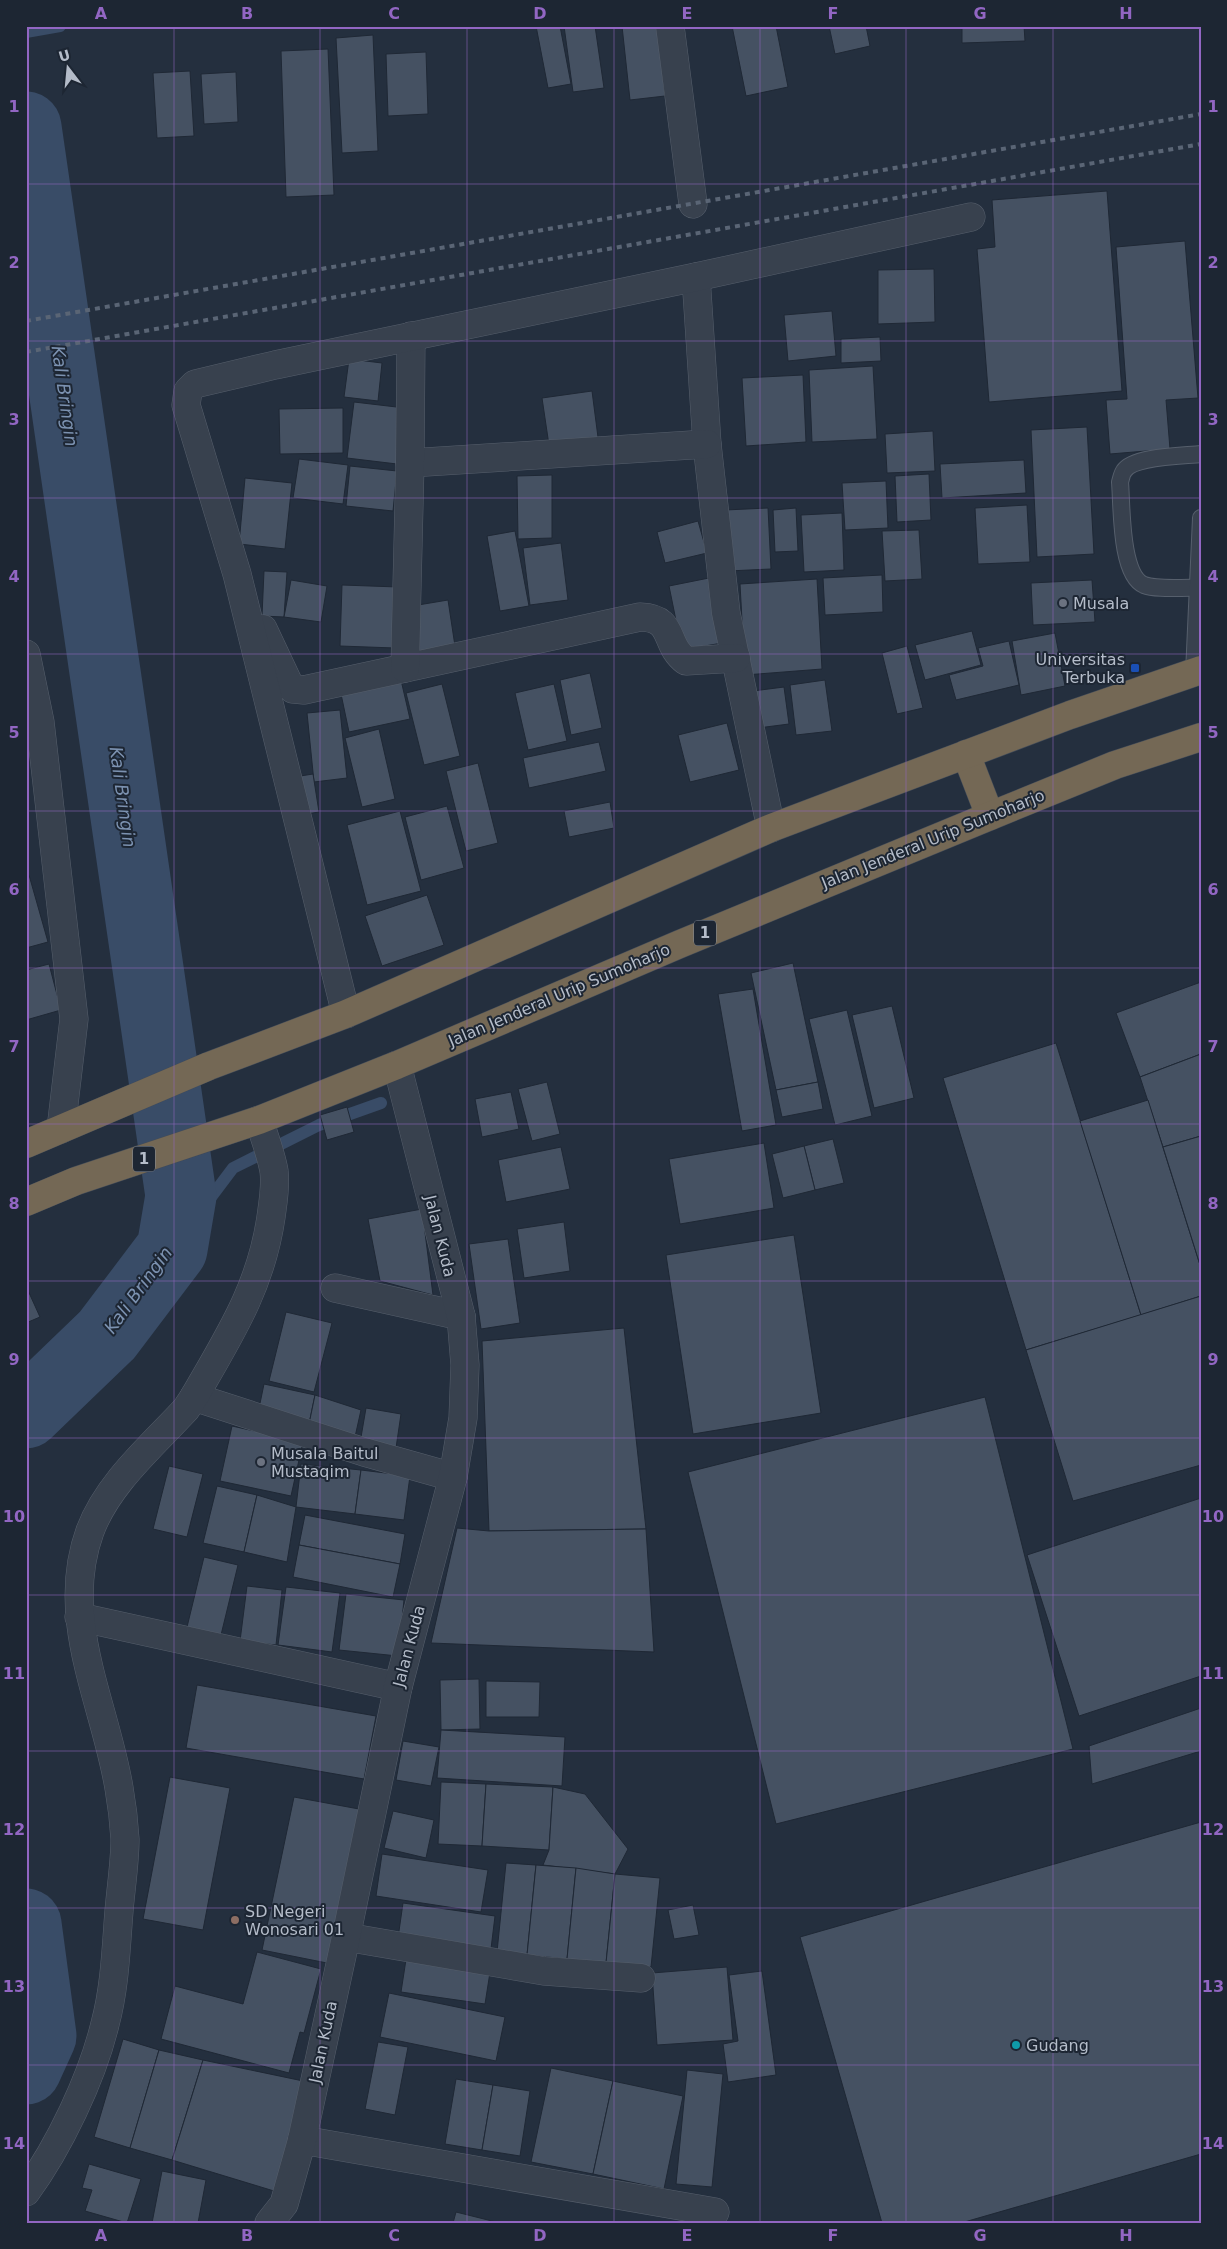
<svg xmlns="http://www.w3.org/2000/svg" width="1227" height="2249" font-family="'DejaVu Sans',sans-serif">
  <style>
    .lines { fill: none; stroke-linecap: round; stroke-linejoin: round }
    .stream { stroke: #394c67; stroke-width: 12 }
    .river { stroke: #394c67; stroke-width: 71 }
    .building { fill: #455162; stroke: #1f2835 }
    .lane-casing { stroke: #565f6c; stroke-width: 18 }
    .street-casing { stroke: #565f6c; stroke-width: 29 }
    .highway-casing { stroke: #434c59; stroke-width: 29 }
    .lane { stroke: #38414e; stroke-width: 16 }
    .street { stroke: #38414e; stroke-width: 28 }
    .highway { stroke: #746855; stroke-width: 28 }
    .rail { stroke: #5a6575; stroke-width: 4; stroke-dasharray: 5 5; stroke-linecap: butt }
    .grid { fill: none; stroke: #9266c3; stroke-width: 1; stroke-opacity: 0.55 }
    .worship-dot { fill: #6b7280; stroke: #1d2633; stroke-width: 2 }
    .transit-dot { fill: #1a4fb4; stroke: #1d2633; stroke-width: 2 }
    .education-dot { fill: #8d6e63; stroke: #1d2633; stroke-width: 2 }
    .culture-dot { fill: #0f9aa8; stroke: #1d2633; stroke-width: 2 }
    .labels { text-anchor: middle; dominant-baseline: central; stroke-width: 4; stroke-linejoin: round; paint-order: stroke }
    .shield { fill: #1d2633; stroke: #878f9c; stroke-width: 1 }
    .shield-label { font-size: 15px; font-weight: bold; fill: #b4bcc9 }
    .poi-label { font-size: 16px; fill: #b4bcc9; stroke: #1d2633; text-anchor: start }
    .street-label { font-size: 16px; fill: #b4bcc9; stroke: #1d2633 }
    .water-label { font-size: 18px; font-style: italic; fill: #7c92b1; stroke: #1d2633 }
    .neatline { fill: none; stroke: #9266c3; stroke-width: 2 }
    .grid-label { font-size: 16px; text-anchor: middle; font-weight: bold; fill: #9266c3 }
  </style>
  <rect width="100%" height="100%" fill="#242f3e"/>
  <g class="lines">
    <g class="stream">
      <polyline points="26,32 60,26"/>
      <polyline points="172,1249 233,1168 319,1125 381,1103"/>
    </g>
    <g class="river">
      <polyline points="26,127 181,1196 172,1249 107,1335 26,1413"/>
      <polyline points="26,1924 41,2036 26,2069"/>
    </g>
  </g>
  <g class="building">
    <polygon points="536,26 560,26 571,84 548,88"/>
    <polygon points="564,26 595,26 604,88 573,92"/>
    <polygon points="622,26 658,26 665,96 630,100"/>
    <polygon points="732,26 776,26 788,87 746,96"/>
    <polygon points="829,26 866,26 870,46 835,54"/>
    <polygon points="962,26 1024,26 1025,41 962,43"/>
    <polygon points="373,35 378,151 342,153 336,38"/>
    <polygon points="328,49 334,195 286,197 281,51"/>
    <polygon points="426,52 428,114 388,116 386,54"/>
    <polygon points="190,71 194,136 157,138 153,73"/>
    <polygon points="236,72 238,122 204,124 201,74"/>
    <polygon points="1107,191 1122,391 989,402 977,249 995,247 992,200"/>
    <polygon points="1185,241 1198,398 1166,400 1170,449 1110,454 1106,400 1127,399 1116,247"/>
    <polygon points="934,269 935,322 878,324 878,270"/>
    <polygon points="832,311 836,356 788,361 784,315"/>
    <polygon points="880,337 881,361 841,363 841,339"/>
    <polygon points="349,359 382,363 378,401 344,397"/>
    <polygon points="873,366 877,439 812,442 809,370"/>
    <polygon points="803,375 806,442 746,446 742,378"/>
    <polygon points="592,391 599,445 550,452 542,398"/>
    <polygon points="354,402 405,408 397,464 347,458"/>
    <polygon points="343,408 343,453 280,454 279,409"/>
    <polygon points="1087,427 1094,554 1037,557 1031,430"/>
    <polygon points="933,431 935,471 887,473 885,434"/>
    <polygon points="299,459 348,465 343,504 293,498"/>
    <polygon points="1024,460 1026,493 942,498 940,464"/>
    <polygon points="350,466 397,471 393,511 346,506"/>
    <polygon points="929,474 931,520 897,522 895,476"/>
    <polygon points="552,475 552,538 518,539 517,476"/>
    <polygon points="245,478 292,483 285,549 239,544"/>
    <polygon points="886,481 888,528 845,530 842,483"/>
    <polygon points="1027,505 1030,562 978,564 975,508"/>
    <polygon points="768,508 771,569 728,571 725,510"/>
    <polygon points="796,508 798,551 775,552 773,510"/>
    <polygon points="842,513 844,570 804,572 801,515"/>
    <polygon points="698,521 707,553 665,563 657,532"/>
    <polygon points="919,530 922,579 885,581 882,531"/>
    <polygon points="515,531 529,606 500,611 487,536"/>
    <polygon points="561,543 568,600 530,605 523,548"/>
    <polygon points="264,571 287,572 284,617 262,616"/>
    <polygon points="882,575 883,612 825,615 823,578"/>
    <polygon points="709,578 722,643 682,650 669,586"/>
    <polygon points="817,579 822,669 745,675 740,584"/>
    <polygon points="291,580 327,586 321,622 284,617"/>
    <polygon points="1092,580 1095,622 1033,625 1031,583"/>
    <polygon points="342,585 398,587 395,648 340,646"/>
    <polygon points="448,600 455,646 419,652 412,606"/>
    <polygon points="972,631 981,665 925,680 915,645"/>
    <polygon points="1055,633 1065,686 1021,695 1012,641"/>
    <polygon points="1009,641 1019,685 956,700 949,675 983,666 978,648"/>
    <polygon points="907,646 923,708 897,714 882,653"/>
    <polygon points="590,673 602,728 571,735 560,680"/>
    <polygon points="401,680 410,719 349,732 341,694"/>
    <polygon points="825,680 832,731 796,735 790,685"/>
    <polygon points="442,684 460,756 424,765 406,693"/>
    <polygon points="554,684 567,741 528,750 515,693"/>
    <polygon points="784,687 789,724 758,728 753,691"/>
    <polygon points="340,710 347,778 314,782 307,713"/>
    <polygon points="727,723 739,770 690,782 678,735"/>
    <polygon points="379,729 395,799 362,807 345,738"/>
    <polygon points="599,742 606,771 529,788 523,758"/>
    <polygon points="478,763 498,843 466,851 446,771"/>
    <polygon points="313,774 319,812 300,815 294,777"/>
    <polygon points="610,802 614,828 569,837 564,811"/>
    <polygon points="447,806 464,868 421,880 405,817"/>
    <polygon points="400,811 421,891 367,905 347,825"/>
    <polygon points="29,875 48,942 26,948 26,876"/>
    <polygon points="427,895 444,945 382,966 365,916"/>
    <polygon points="793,963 818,1082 776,1090 751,973"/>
    <polygon points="49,964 61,1010 26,1020 26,970"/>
    <polygon points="1201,982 1201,1054 1140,1077 1116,1013"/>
    <polygon points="753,989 776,1125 742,1131 718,994"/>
    <polygon points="892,1006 914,1098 874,1108 852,1015"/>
    <polygon points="847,1010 872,1116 835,1125 809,1019"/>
    <polygon points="1056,1043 1141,1315 1026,1350 943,1078"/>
    <polygon points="1201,1054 1201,1136 1163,1147 1140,1077"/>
    <polygon points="547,1082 560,1134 532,1141 518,1089"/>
    <polygon points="818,1082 823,1109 782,1117 776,1090"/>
    <polygon points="511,1092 519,1129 482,1137 475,1099"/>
    <polygon points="1148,1100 1201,1268 1201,1296 1141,1315 1080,1121"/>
    <polygon points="347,1107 354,1132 327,1140 320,1115"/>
    <polygon points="1201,1136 1201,1268 1163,1147"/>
    <polygon points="833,1139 844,1183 815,1190 804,1146"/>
    <polygon points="764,1143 774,1208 680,1224 669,1159"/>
    <polygon points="804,1146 815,1190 783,1198 772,1154"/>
    <polygon points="561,1147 570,1189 506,1202 498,1160"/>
    <polygon points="422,1209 433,1295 380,1281 368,1219"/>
    <polygon points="564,1222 570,1271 524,1278 517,1229"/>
    <polygon points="794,1235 821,1413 693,1434 666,1255"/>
    <polygon points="508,1239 520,1323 481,1329 469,1244"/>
    <polygon points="26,1286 40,1317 26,1323"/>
    <polygon points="1201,1296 1201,1465 1073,1501 1026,1350"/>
    <polygon points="286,1312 332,1323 314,1392 269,1381"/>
    <polygon points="624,1328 646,1529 489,1531 482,1341"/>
    <polygon points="264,1384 315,1395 309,1424 258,1413"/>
    <polygon points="315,1395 361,1410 355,1437 309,1424"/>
    <polygon points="985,1397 1073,1749 776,1824 688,1472"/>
    <polygon points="366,1408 401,1414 396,1448 360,1443"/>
    <polygon points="232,1426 303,1442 291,1496 220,1481"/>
    <polygon points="301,1464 361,1470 355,1514 296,1507"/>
    <polygon points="169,1466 203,1474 187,1537 153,1529"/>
    <polygon points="361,1470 410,1476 404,1520 355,1514"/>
    <polygon points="217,1486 257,1495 244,1552 203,1543"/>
    <polygon points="257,1495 296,1507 287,1562 244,1552"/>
    <polygon points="1201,1498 1201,1676 1079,1716 1027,1555"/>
    <polygon points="305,1515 405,1534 400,1564 299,1545"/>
    <polygon points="457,1528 489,1531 646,1529 654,1652 431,1643"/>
    <polygon points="299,1545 400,1564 393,1597 293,1577"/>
    <polygon points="204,1557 238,1565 221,1635 187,1627"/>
    <polygon points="247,1586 282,1590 276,1645 240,1641"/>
    <polygon points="286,1587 340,1593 332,1652 278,1645"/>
    <polygon points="346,1594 404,1600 398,1656 339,1650"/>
    <polygon points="479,1679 480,1729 441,1730 440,1680"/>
    <polygon points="486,1681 540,1682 539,1717 486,1717"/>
    <polygon points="197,1685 376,1716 364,1779 186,1748"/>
    <polygon points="1201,1708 1201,1751 1092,1784 1089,1746"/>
    <polygon points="441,1730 565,1737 562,1786 437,1778"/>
    <polygon points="403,1741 439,1747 431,1786 396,1780"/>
    <polygon points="170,1777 230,1788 203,1930 143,1919"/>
    <polygon points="441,1782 486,1784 482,1846 438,1844"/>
    <polygon points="486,1784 553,1787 549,1850 482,1846"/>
    <polygon points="553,1787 585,1794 628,1849 615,1874 543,1865 549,1850"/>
    <polygon points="294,1797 359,1809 327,1963 262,1950"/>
    <polygon points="393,1811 434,1820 426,1858 384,1848"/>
    <polygon points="1201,1822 1201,2154 961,2223 882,2223 800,1937"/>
    <polygon points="382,1854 488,1870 481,1912 376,1896"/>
    <polygon points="506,1863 536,1865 527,1955 497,1952"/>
    <polygon points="536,1865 576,1868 567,1959 527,1955"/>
    <polygon points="576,1868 615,1874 606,1963 567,1959"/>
    <polygon points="615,1874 660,1878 651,1967 606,1963"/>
    <polygon points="403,1903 495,1916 490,1957 397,1945"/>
    <polygon points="693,1905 699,1935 674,1939 668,1910"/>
    <polygon points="257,1952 321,1969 304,2033 300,2032 289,2073 161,2039 175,1986 243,2004"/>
    <polygon points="407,1953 491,1966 485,2004 401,1992"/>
    <polygon points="727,1967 733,2040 657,2045 652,1973"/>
    <polygon points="762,1971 776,2075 728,2082 723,2044 738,2041 729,1975"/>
    <polygon points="389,1993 505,2017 496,2061 380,2037"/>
    <polygon points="123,2039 159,2050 130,2148 94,2137"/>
    <polygon points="378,2042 408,2047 395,2115 365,2109"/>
    <polygon points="159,2050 203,2060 172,2160 130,2148"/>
    <polygon points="203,2060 308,2082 274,2191 172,2160"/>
    <polygon points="551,2068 613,2081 593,2174 531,2162"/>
    <polygon points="687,2070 723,2074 712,2187 676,2184"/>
    <polygon points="456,2079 493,2085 482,2150 445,2144"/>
    <polygon points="613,2081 683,2096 664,2189 593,2174"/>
    <polygon points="493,2085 530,2091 520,2156 482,2150"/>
    <polygon points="89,2164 141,2179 127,2223 85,2211 92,2190 82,2188"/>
    <polygon points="162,2171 206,2180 198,2223 152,2223"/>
    <polygon points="456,2212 500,2223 453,2223"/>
  </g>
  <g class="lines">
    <g class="lane-casing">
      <g id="lane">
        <path d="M1199,588C1184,587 1157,590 1144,585C1120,575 1122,505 1120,482C1121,479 1122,473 1124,471C1133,456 1184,456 1201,454"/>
        <polyline points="1194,673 1201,518"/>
      </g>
    </g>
    <g class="street-casing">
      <g id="street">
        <polyline points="670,26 693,204"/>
        <polyline points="696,277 707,444 726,613 771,828"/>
        <polyline points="410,463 707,444"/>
        <path d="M263,629L288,682L293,689L304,690L640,617C676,618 663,644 686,661L736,658"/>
        <polyline points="26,654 40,722 74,1019 61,1129"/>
        <polyline points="405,668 410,463 411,336"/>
        <polyline points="346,1014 237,574 186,405 188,391 195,384 275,365 696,277 971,217"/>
        <polyline points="335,1288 461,1316"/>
        <polyline points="194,1397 364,1452 453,1477"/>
        <polyline points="79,1617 398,1687"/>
        <polyline points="346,1937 544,1971 641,1978"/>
        <polyline points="302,2140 715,2212"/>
        <path d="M26,2192C59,2147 92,2078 105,2024C115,1987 116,1948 119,1911C121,1887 125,1862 125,1839C124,1822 122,1805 119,1788C105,1703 58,1619 90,1531C108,1483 152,1446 186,1409L194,1397C229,1336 261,1287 271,1217C273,1202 276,1186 274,1171C271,1154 264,1136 259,1120"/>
        <polyline points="269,2223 284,2204 302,2140 346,1937 398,1687 453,1477 463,1418 465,1365 461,1316 397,1065"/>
      </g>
    </g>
    <g class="highway-casing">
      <g id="highway">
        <polyline points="966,754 990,816"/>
        <polyline points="26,1144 209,1066 346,1014 771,828 1070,715 1201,670"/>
        <polyline points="26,1202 76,1181 259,1120 397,1065 680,944 990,816 1115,765 1201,737"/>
      </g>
    </g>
    <use href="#lane" class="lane"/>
    <use href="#street" class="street"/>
    <use href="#highway" class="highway"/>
    <g class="rail">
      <polyline points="26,321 1201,114"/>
      <polyline points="26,352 1201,144"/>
    </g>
  </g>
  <path class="grid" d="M174,26V2223M320,26V2223M467,26V2223M614,26V2223M760,26V2223M906,26V2223M1053,26V2223M26,184H1201M26,341H1201M26,498H1201M26,654H1201M26,811H1201M26,968H1201M26,1124H1201M26,1281H1201M26,1438H1201M26,1595H1201M26,1751H1201M26,1908H1201M26,2065H1201"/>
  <g class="worship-dot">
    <circle cx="1063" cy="603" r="5"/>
    <circle cx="261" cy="1462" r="5"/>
  </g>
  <rect class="transit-dot" x="1130" y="663" width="10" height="10" rx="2.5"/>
  <circle class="education-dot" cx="235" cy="1920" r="5"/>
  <circle class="culture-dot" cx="1016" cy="2045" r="5"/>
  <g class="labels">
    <g class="shield">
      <rect x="694" y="920.5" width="22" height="25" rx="4"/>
      <rect x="133" y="1146.5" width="22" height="25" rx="4"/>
    </g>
    <g class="shield-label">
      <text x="705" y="933">1</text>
      <text x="144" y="1159">1</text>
    </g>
    <g class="poi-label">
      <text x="1073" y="603">Musala</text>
      <text x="1125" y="659" text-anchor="end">Universitas<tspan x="1125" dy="18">Terbuka</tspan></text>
      <text x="271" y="1453">Musala Baitul<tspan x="271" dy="18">Mustaqim</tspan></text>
      <text x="245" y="1911">SD Negeri<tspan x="245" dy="18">Wonosari 01</tspan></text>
      <text x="1026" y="2045">Gudang</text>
    </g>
    <g class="street-label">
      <text transform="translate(933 839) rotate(-22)">Jalan Jenderal Urip Sumoharjo</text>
      <text transform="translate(559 995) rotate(-23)">Jalan Jenderal Urip Sumoharjo</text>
      <text transform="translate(440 1236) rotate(76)">Jalan Kuda</text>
      <text transform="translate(409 1646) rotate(-75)">Jalan Kuda</text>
      <text transform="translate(323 2042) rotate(-78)">Jalan Kuda</text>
    </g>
    <g class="water-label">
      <text transform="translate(65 396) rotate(82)">Kali Bringin</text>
      <text transform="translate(123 797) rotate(82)">Kali Bringin</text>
      <text transform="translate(138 1290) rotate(-54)">Kali Bringin</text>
    </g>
  </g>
  <rect width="1227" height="2249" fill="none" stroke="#1d2633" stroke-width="55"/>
  <g transform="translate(68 68) rotate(344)" stroke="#1d2633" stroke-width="4" paint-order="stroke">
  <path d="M0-4L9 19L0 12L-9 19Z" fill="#b4bcc9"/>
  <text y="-8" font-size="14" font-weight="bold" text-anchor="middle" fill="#b4bcc9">U</text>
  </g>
  <rect x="28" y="28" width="1172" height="2194" class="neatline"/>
  <g class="grid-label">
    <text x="101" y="19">A</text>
    <text x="247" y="19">B</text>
    <text x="394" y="19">C</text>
    <text x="540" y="19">D</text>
    <text x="687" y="19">E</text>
    <text x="833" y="19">F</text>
    <text x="980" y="19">G</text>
    <text x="1126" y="19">H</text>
    <text x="14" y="112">1</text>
    <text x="1213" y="112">1</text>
    <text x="14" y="268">2</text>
    <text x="1213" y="268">2</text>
    <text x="14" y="425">3</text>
    <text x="1213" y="425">3</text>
    <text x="14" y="582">4</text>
    <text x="1213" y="582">4</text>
    <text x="14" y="738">5</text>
    <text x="1213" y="738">5</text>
    <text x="14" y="895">6</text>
    <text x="1213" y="895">6</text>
    <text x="14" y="1052">7</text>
    <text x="1213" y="1052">7</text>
    <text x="14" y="1209">8</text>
    <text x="1213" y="1209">8</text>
    <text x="14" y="1365">9</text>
    <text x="1213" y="1365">9</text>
    <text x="14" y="1522">10</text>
    <text x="1213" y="1522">10</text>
    <text x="14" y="1679">11</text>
    <text x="1213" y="1679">11</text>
    <text x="14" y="1835">12</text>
    <text x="1213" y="1835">12</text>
    <text x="14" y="1992">13</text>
    <text x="1213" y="1992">13</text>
    <text x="14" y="2149">14</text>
    <text x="1213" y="2149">14</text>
    <text x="101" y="2241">A</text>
    <text x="247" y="2241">B</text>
    <text x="394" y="2241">C</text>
    <text x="540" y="2241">D</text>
    <text x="687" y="2241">E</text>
    <text x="833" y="2241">F</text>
    <text x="980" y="2241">G</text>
    <text x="1126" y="2241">H</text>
  </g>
</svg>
